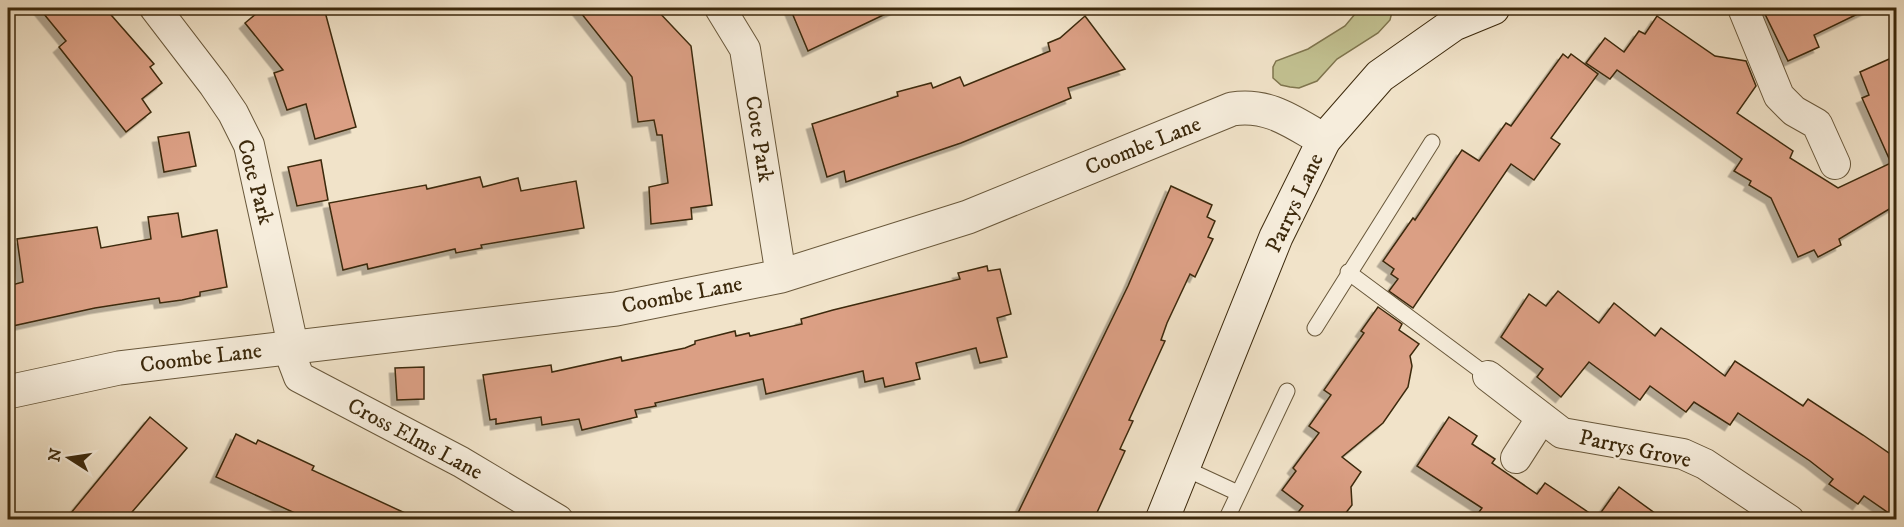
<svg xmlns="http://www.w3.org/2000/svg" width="1904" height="527" font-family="'IM FELL DW Pica',serif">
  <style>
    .green { fill: #c2c191; stroke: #7f754e; stroke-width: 1.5 }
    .building { fill: #db9f84; stroke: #3c290c; stroke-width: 1.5; filter: url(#shadow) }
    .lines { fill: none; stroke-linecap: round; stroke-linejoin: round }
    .service-casing { stroke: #69583b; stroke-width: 17 }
    .minor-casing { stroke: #69583b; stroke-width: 32 }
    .tertiary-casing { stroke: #69583b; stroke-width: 35 }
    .secondary-casing { stroke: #3c290c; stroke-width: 35 }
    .service { stroke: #f6eddc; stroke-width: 15 }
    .minor { stroke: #f6eddc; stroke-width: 30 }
    .tertiary { stroke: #f6eddc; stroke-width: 33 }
    .secondary { stroke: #f6eddc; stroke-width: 33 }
    .labels { text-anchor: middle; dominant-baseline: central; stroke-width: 4.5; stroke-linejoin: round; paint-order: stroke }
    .street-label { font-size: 22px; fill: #3c290c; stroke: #f6eddc }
  </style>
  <defs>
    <filter id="shadow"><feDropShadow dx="-5.5" dy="5.5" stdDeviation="0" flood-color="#0004"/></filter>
  </defs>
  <rect width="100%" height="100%" fill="#f1e3c9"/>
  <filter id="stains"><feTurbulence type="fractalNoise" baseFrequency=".00333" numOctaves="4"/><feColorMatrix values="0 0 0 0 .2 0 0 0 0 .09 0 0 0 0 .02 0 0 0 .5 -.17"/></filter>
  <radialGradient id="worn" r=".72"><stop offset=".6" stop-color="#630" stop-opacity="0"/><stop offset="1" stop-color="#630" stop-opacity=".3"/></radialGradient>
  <polygon class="green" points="1360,8 1393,8 1390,20 1378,33 1337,59 1317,81 1299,88 1290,87 1281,85 1273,78 1273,67 1276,61 1308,49 1345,26"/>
  <g class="building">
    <polygon points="39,8 105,8 154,64 150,67 162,83 142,99 151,112 126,132 59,47 66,41"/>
    <polygon points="263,8 324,8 356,127 315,139 306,104 287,110 274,73 283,70 245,23"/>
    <polygon points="577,8 655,8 691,46 712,205 691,208 692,219 651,224 649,187 668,183 662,135 657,135 654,120 638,122 632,77"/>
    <polygon points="790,8 898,8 808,51"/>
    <polygon points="1762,8 1870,8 1814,35 1819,47 1788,61"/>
    <polygon points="1085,16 1125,69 1068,88 1071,98 961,143 846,182 844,171 827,177 812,124 898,96 897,92 931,83 933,88 960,77 964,86 1050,51 1048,43 1060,38"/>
    <polygon points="1657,16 1715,56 1746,61 1756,86 1737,113 1793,151 1790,158 1838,188 1891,163 1862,98 1869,95 1860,72 1896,56 1896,205 1839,239 1841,245 1818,257 1814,250 1798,257 1771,198 1749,185 1751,181 1734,171 1742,159 1617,70 1610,79 1586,63 1605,38 1624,52 1639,31 1645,34"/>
    <polygon points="1563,54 1568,58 1571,54 1598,74 1551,138 1560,144 1534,180 1511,164 1413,308 1389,291 1398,279 1391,274 1394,269 1383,261 1413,218 1415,220 1462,150 1479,161 1506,123 1511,126"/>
    <polygon points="189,132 196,166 164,172 158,137"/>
    <polygon points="321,160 328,200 297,206 288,167"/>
    <polygon points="480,177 483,187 518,178 521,191 576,181 584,228 481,245 482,248 456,253 455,249 368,269 367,264 343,270 329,203 426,185 427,189"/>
    <polygon points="1171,186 1212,205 1207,217 1215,221 1208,237 1213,239 1195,277 1190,274 1167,323 1161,340 1165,341 1129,420 1133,421 1120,449 1125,451 1094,519 1015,519 1128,286"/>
    <polygon points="178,213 182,237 217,230 227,287 200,292 200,296 182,300 160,303 159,298 95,308 8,327 8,286 23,282 17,239 97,227 101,248 151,239 148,217"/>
    <polygon points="987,266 988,271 1000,269 1011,314 997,318 1007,357 980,363 976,348 916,363 920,379 885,387 883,378 865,382 863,371 766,394 763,379 655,403 656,406 635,410 637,417 582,430 579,419 542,425 541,417 496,424 496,419 490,420 483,375 551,365 552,372 621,357 622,361 685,348 695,344 695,341 735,331 736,336 749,333 750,336 802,324 801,319 833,310 960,279 958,273"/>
    <polygon points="1558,291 1599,323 1614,303 1655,336 1661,328 1725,376 1735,361 1803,406 1808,399 1863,435 1896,458 1896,518 1864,496 1858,504 1829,484 1833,479 1810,461 1738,413 1730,425 1694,402 1686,412 1650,386 1640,400 1589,362 1561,397 1537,377 1543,369 1501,337 1529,294 1546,306"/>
    <polygon points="1378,307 1402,324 1399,330 1419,344 1410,356 1412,366 1408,387 1383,423 1342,457 1361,472 1351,487 1352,505 1341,519 1293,519 1303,506 1282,490 1296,471 1293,468 1319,433 1309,426 1331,395 1324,390 1364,333 1361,331"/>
    <polygon points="424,367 424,399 397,400 395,368"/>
    <polygon points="150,417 187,448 126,519 66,519"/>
    <polygon points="1449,417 1477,436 1472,444 1495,459 1492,463 1537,494 1545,483 1597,518 1619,487 1663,519 1474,519 1482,508 1417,466"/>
    <polygon points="236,434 256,444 258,440 299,459 314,466 312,470 418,519 308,519 216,477"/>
  </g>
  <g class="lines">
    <g class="service-casing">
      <g id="service">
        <polyline points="1348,272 1488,376"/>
        <polyline points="1315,328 1432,142"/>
        <polyline points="1184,468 1238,493"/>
        <polyline points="1226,520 1287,391"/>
      </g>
    </g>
    <g class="minor-casing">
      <g id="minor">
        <polyline points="155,8 214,85 233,113 249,145 293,346"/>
        <polyline points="720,8 745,49 781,276"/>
        <polyline points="1743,8 1779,96 1794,111 1817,124 1835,164"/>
        <polyline points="288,348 299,377 461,462 558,520"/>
        <polyline points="1488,376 1562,433 1683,454 1705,464 1789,520"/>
        <polyline points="1516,458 1541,419"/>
      </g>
    </g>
    <g class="tertiary-casing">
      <path id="tertiary" d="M8,392L119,368L616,309L781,276L968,217L1232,109C1269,103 1294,123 1324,140"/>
    </g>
    <g class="secondary-casing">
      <polyline id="secondary" points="1162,520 1276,237 1324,140 1380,76 1454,24 1493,8"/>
    </g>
    <use href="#service" class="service"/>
    <use href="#minor" class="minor"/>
    <use href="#tertiary" class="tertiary"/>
    <use href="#secondary" class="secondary"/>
  </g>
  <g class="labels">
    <g class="street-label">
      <text transform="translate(759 139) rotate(81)">Cote Park</text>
      <text transform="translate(1143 146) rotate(-22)">Coombe Lane</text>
      <text transform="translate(255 182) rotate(75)">Cote Park</text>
      <text transform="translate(1295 203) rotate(-65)">Parrys Lane</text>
      <text transform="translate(682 295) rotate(-11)">Coombe Lane</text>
      <text transform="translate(201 358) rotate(-7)">Coombe Lane</text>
      <text transform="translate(415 439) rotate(28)">Cross Elms Lane</text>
      <text transform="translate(1635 449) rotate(12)">Parrys Grove</text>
    </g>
  </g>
  <rect width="1904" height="527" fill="none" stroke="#f1e3c9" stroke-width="30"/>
  <rect x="9" y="9" width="1886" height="509" fill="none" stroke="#3c290c" stroke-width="3"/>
  <rect x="15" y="15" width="1874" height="497" fill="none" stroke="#3c290c" stroke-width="1.5"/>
  <g transform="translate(69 458) rotate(282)" stroke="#f6eddc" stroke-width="4.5" paint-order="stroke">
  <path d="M0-4.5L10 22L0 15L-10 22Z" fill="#3c290c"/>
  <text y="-9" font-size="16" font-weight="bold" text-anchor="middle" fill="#3c290c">N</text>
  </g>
  <rect width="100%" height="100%" filter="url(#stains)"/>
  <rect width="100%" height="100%" fill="url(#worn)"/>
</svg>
